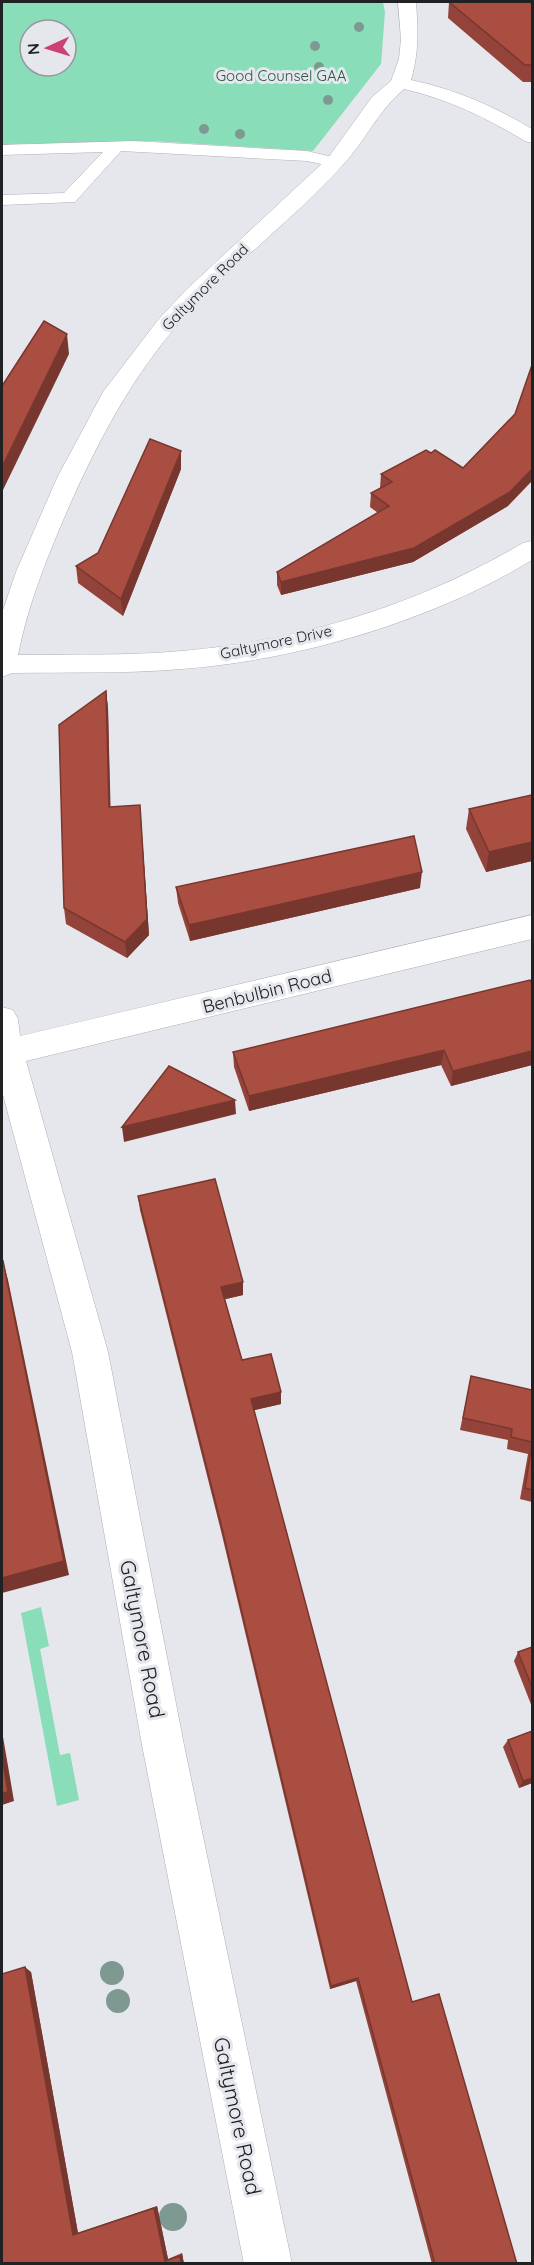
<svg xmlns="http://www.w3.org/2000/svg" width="534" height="2265" font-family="Quicksand,sans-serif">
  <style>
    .green { fill: #8addb9; fill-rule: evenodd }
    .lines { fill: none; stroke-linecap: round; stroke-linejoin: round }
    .lane-casing { stroke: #aeb0b6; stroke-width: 1 }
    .street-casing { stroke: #aeb0b6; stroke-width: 1 }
    .lane { fill: #fff; fill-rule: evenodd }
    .street { fill: #fff; fill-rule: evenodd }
    .tree { fill: #7e9991 }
    .wall { fill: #934339 }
    .shaded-wall { fill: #78372e }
    .building { fill: #ab4e42; stroke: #78372e; stroke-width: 1.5 }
    .labels { text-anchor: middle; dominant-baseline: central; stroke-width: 6; stroke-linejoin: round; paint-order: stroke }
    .far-park-label { font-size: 15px; fill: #295945; stroke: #e5e7ed }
    .far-street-label { font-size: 15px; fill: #202123; stroke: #e5e7ed }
    .street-label { font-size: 18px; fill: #202123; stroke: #e5e7ed }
    .near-street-label { font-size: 21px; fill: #202123; stroke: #e5e7ed }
  </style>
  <rect width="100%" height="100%" fill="#e5e7ed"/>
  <g class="green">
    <path d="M2,2H383L385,12L381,64L313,151L152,141L2,144ZM30,30H66V66H30Z"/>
    <polygon points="41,1607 49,1646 40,1649 60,1755 70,1753 79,1800 57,1806 21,1613"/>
  </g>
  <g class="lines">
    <g class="lane-casing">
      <polygon id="lane" points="134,141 307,151 341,159 343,162 335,167 307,161 121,151 75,202 2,205 2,195 64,193 103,152 2,155 2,145"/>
    </g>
    <g class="street-casing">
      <g id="street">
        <path d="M398,2H416C418,30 419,53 411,80C454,89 494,106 532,129V143L525,141C487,118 448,99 404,89C376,113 365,142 341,167C289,224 225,270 174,329C125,387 91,455 61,525C43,568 27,609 18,655C73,654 128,656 182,651C302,641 420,604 523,543L532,541V560C432,621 299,660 182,669C125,674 69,672 12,673L2,677V613L16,572L57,478L103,392L158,320L186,290L328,158L372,97L391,81L399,59L401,39Z"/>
        <polygon points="532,915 532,939 26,1061 108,1352 184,1745 292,2264 244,2264 142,1745 72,1352 2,1091 2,1007 13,1010 18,1019 20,1036"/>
      </g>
    </g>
    <use href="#lane" class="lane"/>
    <use href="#street" class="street"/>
  </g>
  <g class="tree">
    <circle cx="359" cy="27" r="5"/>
    <circle cx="315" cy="46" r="5"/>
    <circle cx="319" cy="67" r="5"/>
    <circle cx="328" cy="100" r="5"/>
    <circle cx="204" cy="129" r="5"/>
    <circle cx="240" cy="134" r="5"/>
    <circle cx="112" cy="1973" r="12"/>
    <circle cx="118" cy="2001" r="12"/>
    <circle cx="173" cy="2217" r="14"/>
  </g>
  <g class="wall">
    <polygon points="449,2 532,2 532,82 523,82 448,18"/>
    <polygon points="181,469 123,616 78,583 76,566 98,553"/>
    <polygon points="381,474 508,506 413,562 281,595 277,585 277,572 378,513 370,507 371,493 380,488"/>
    <polygon points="106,691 108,708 110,807 141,822 149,935 127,958 66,924 64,908"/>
    <polygon points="532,795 532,861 486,872 466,829 469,809"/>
    <polygon points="176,887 420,888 190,941 178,903"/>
    <polygon points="532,984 532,1065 451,1086 441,1065 249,1111 234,1067 233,1052"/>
    <polygon points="138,1196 243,1282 243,1295 225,1299 242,1360 281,1392 281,1404 254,1410 412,2002 517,2264 432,2264 356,1981 330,1989 221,1531 140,1210"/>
    <polygon points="471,1376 532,1390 532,1502 520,1499 528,1454 507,1449 508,1440 460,1430"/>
    <polygon points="532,1647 532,1707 514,1661 518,1652"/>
    <polygon points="508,1740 532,1783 519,1788 503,1747"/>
    <polygon points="31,1972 78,2233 157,2206 168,2259 182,2253 184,2264 2,2264"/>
  </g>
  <g class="shaded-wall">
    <polygon points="67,334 69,354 2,492 2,467"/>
    <polygon points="181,451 181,469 123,616 121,599"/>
    <polygon points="532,469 532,481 508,506 413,562 281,595 281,582"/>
    <polygon points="106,691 108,708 111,824 109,807"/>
    <polygon points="140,805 149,935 127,958 125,942"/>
    <polygon points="532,842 532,861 486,872 489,852"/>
    <polygon points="422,872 420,888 190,941 189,925"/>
    <polygon points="444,1050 441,1065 249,1111 249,1096"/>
    <polygon points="532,1051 532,1065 451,1086 453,1071"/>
    <polygon points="235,1100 236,1114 124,1142 122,1127"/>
    <polygon points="3,1261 8,1280 69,1575 2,1593"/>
    <polygon points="243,1282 243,1295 222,1300 221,1287"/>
    <polygon points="281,1392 281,1404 251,1411 251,1399"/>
    <polygon points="2,1731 14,1801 2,1805"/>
    <polygon points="532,1778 532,1783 519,1788 523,1781"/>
    <polygon points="25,1967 31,1972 78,2233 73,2235"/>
    <polygon points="358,1978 356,1981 330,1989 331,1986"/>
    <polygon points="157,2206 168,2259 165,2261 154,2208"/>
    <polygon points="182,2253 184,2264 181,2264 180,2256"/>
  </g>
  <g class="building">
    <polygon points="449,2 532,2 532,65 525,65"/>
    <polygon points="44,321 67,334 2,467 2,386"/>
    <polygon points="532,365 532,469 510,492 414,548 281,582 277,572 389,506 371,493 392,482 381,474 426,450 431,453 435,450 463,468 515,414"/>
    <polygon points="150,439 181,451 121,599 76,566 98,553"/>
    <polygon points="106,691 109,807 140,805 147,919 125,942 64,908 59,725"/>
    <polygon points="532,795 532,842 489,852 469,809"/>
    <polygon points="414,836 422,872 189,925 176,887"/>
    <polygon points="530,980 532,984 532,1051 453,1071 444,1050 249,1096 233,1052"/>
    <polygon points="169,1066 235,1100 122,1127 159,1079"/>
    <polygon points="215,1179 243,1282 221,1287 242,1360 271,1354 281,1392 251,1399 412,2002 439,1994 517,2264 435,2264 358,1978 331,1986 220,1520 138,1196"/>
    <polygon points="3,1261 64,1561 2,1578 2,1262"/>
    <polygon points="471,1376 532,1390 532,1442 511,1437 512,1429 463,1418"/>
    <polygon points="532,1443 532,1490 525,1488"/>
    <polygon points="532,1647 532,1687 518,1652"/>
    <polygon points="532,1731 532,1778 523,1781 508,1740"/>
    <polygon points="2,1757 8,1792 2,1793"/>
    <polygon points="25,1967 73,2235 154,2208 165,2261 180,2256 181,2264 2,2264 2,1974"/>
  </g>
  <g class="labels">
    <g class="far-park-label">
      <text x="281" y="75">Good Counsel GAA</text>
    </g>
    <g class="far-street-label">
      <text transform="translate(205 287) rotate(-45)">Galtymore Road</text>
      <text transform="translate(276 642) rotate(-12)">Galtymore Drive</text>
    </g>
    <g class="street-label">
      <text transform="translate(267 991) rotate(-14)">Benbulbin Road</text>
    </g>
    <g class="near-street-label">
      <text transform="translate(143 1639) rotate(79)">Galtymore Road</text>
      <text transform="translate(238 2116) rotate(78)">Galtymore Road</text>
    </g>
  </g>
  <rect width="534" height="2265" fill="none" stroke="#202123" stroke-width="6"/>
  <g transform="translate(48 48) rotate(266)"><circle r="28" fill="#e5e7ed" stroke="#96989c" stroke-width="1.5"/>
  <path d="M0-4.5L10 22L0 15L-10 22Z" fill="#cc4174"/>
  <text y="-9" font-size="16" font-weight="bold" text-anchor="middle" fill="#202123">N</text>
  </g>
</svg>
